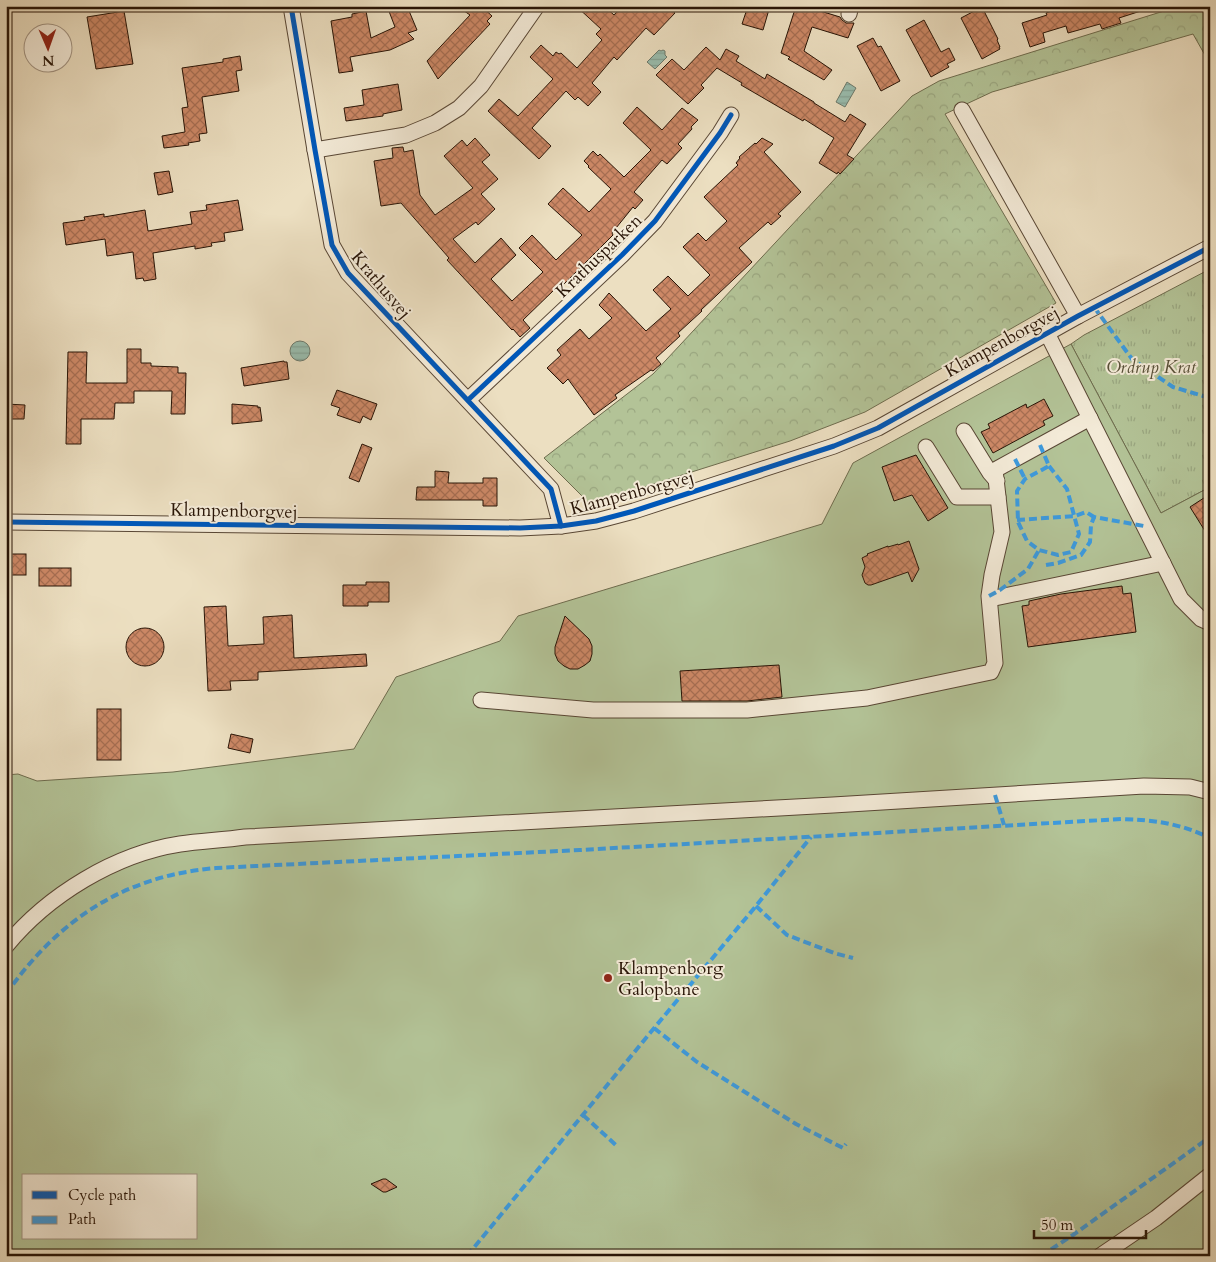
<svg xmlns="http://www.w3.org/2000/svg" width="1216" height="1262" font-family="Cardo,serif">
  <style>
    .forest { fill: url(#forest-crowns); stroke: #6e6c4e }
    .park { fill: url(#park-tufts); stroke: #6e6c4e }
    .pitch { fill: #b3c397; stroke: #6e6c4e; fill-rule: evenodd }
    .water { fill: url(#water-rules); stroke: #6c796b }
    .building { fill: url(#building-cross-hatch); stroke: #281406 }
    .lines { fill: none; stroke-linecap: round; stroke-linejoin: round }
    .minor-casing { stroke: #594735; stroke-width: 17 }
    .minor { stroke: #f3ead7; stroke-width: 15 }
    .quiet { stroke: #3d9add; stroke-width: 4; stroke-dasharray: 8 4; stroke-linecap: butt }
    .cycleway-casing { stroke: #f3ead7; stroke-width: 8 }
    .cycleway { stroke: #0057b8; stroke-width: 5 }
    .poi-dot { fill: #8f2418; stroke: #f3ead7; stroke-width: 2 }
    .labels { text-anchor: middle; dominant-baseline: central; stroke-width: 4; stroke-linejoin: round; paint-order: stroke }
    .street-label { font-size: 18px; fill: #281406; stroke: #f3ead7 }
    .park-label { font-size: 18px; font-style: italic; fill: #595139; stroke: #f3ead7 }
    .poi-label { font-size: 18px; fill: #281406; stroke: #f3ead7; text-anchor: start }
  </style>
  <defs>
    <pattern id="forest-crowns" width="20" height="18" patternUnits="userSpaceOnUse" patternTransform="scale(1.25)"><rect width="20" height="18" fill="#b3c397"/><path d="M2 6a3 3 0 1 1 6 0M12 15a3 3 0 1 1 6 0" fill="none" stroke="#9aa781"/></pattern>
    <pattern id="park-tufts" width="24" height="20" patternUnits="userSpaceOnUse" patternTransform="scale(1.25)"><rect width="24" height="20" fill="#b3c397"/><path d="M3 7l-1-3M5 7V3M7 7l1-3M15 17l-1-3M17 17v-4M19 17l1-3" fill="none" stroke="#9aa781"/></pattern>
    <pattern id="water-rules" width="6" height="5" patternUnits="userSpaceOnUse" patternTransform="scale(1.25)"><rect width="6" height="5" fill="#99bdae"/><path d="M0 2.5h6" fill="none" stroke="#84a294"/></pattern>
    <pattern id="building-cross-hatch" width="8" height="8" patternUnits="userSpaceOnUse" patternTransform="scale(1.25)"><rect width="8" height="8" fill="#c86"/><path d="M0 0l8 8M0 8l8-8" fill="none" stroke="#a66e52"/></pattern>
  </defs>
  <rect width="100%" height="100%" fill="#ecdfc1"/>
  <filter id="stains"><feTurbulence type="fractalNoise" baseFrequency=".004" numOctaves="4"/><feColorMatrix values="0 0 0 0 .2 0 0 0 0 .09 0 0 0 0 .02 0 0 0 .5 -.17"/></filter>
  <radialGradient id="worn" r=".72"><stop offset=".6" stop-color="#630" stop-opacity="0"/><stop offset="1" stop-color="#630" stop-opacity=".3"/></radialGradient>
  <polygon class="forest" points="1180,6 1210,6 1210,64 1193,34 992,92 945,114 1056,303 865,412 790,441 590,504 544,458 653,374 912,96 939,81"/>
  <polygon class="park" points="1210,269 1210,487 1161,513 1071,344 1084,335"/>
  <path class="pitch" d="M1071,344L1161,513L1210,487V1256H6V775L18,774L37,781L173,772L354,749L396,677L500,641L518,616L822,524L853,463ZM24,1176H196V1238H24Z"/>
  <g class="water">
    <polygon points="659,50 661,51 663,50 665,51 665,55 667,57 655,69 647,62"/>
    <polygon points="847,82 856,88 845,107 836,102"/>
    <circle cx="300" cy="351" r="10"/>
  </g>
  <g class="building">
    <polygon points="387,6 407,6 417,30 408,33 414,39 390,50 350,57 353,71 339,73 331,21 352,17 352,14 366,11 371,38 395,27"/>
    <polygon points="457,6 481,6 492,16 487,21 490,24 438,79 427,61 470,15"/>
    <polygon points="576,6 604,6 614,15 622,6 667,6 675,13 654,35 646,28 617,60 614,57 592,83 601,92 588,106 578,97 575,100 566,91 532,128 551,146 539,159 488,111 499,99 518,116 553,79 530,57 541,45 553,56 556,52 559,54 561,53 577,68 602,40 596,34 601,29"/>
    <polygon points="748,6 770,6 763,30 742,24"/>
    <polygon points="796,6 818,6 817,10 840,17 842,20 846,23 854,23 848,38 812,27 804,51 832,70 824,80 788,59 790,57 781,53"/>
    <polygon points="1066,6 1146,6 1147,9 1119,18 1121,23 1102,29 1100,24 1068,33 1066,26 1043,33 1045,42 1030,47 1022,23 1047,15 1046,13"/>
    <polygon points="982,7 998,39 997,40 1000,47 999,47 1000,49 982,59 961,18"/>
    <polygon points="124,11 133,64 96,69 87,17"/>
    <polygon points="924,20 941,52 949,48 955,60 947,64 949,67 931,77 906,30"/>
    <polygon points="873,38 878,47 881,46 900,81 881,91 857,46"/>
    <polygon points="706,47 720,60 726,49 739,56 736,61 765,79 767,74 814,102 814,103 845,122 850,114 866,124 847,155 854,159 840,174 838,172 837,174 819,163 834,138 804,119 803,121 741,85 742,83 717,68 701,85 704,88 688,104 656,75 672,59 684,70"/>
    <polygon points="240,56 242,70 236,71 239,91 202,97 207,133 199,134 200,141 188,143 189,145 164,148 162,136 185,132 182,108 188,107 182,68 223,62 223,59"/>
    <polygon points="398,84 402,110 383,114 383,116 346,121 344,108 364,105 362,90"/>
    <polygon points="637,107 662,130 682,108 698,120 691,127 692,129 678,144 682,148 667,164 662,160 634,192 643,200 635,209 633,207 612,233 613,235 557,291 555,289 523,320 530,328 520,337 513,329 512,330 447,260 449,258 401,203 381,206 374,161 393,158 392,148 403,147 404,152 413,150 420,195 435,215 473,188 444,156 462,140 467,146 475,138 490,155 482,162 498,179 481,194 495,209 478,225 476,222 453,239 475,263 501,238 516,255 491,279 512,301 543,272 519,248 532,235 556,260 582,235 548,204 563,188 589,212 611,189 588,167 589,166 584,161 593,151 598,156 600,154 624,177 651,150 623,123"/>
    <polygon points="762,138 773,144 764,152 801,192 778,214 781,216 771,225 768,222 739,248 752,262 701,310 702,311 678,333 680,336 656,358 661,364 653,371 651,370 615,395 617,398 594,415 568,379 563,384 547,368 561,355 557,350 580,329 589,339 612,318 599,305 609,293 646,331 671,309 653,290 668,276 688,296 710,275 683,247 698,233 706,241 727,221 704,197 738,165 736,163 740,158 739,157 755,143 756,144"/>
    <polygon points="169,171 173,192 158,195 154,173"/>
    <polygon points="238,200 243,230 224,233 225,241 211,243 212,246 195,249 195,246 153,253 156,279 144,281 143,278 136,279 133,252 107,256 105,239 66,245 63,223 85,220 84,217 104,214 104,217 145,210 148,231 192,224 190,212 207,210 206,205"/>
    <polygon points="127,349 141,349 141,363 151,363 151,366 178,367 178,373 186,373 185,414 171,414 172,391 134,391 134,403 115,403 114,419 81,419 81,444 66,444 68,352 87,352 86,383 127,383"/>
    <polygon points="284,361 284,362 287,362 289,379 244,386 241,368"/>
    <polygon points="337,390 377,404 371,420 363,416 360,423 337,415 340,408 331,405"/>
    <polygon points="1044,399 1053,416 1043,421 1045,425 993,453 981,432 990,428 988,424 1026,404 1027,408"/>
    <polygon points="6,404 25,405 24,419 6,419"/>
    <polygon points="232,404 258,406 258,408 260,407 262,421 232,424"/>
    <polygon points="362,444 372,448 359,482 349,478"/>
    <polygon points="916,455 948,508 928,521 912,495 894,501 882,467"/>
    <polygon points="435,471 449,472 448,483 483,483 483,478 497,478 497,506 483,506 483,500 416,500 417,487 435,487"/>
    <polygon points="1210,494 1210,539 1190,507"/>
    <polygon points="909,541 919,569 912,582 908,572 871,585 868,585 865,583 862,575 865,567 862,558 868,555 867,554 888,546 888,547 898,544 898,545"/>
    <rect x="6" y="554" width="20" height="21"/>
    <rect x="39" y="568" width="32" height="18"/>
    <polygon points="366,582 389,582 389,602 368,602 368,606 343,606 343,585 366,585"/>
    <polygon points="1122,586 1123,594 1131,593 1136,632 1028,647 1022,606 1029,605 1029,601 1061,594"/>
    <polygon points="226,606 228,646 264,644 263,617 292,615 294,658 366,654 367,666 258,672 258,680 230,681 231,690 208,691 204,607"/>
    <polygon points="565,616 589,639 592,646 592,654 590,661 585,665 578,669 570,669 564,666 558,661 555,654 555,647"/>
    <circle cx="145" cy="647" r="19"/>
    <polygon points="779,665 782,697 747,701 682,701 680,671"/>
    <rect x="97" y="709" width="24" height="51"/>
    <polygon points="231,734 253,739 250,753 228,748"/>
    <polygon points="383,1179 386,1179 397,1187 386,1192 383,1192 371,1184"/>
  </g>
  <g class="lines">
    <g class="minor-casing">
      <g id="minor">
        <polyline points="291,6 315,150 332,245 348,273 551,489 561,526"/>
        <polyline points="849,14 851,6"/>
        <polyline points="962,110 1078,316"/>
        <polyline points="315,150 406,135 435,123 459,108 481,86 537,6"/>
        <polyline points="1047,333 1181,599 1201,619 1210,623"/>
        <polyline points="468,400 622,255 655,221 720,133 731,115"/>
        <polyline points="964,431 990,473 997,481"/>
        <polyline points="926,447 957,497 998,497"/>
        <polyline points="6,522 520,528 561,526 596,521 634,511 834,446 878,428 1078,316 1210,247"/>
        <polyline points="990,599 1163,563"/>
        <polyline points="481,700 593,710 747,710 867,698 991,672 995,663 989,596 992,575 1002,532 995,470 1090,418"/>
        <path d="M6,946C48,895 115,854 180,844C202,841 224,840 245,837L833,805L1144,786L1190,787L1210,792"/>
        <polyline points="1100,1256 1156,1218 1210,1175"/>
      </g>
    </g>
    <use href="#minor" class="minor"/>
    <g class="quiet">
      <polyline points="1094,307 1132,359 1173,387 1210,398"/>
      <polyline points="1040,445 1049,466"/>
      <polyline points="1015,459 1025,479"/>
      <polygon points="1049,466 1067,489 1079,534 1071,552 1058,555 1039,550 1027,541 1018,522 1017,491 1025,479"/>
      <polyline points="1017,520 1075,516 1086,512 1094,517"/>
      <polyline points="1046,565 1058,563 1081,555 1090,542 1091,525 1094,517 1144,526"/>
      <polyline points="989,596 1000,590 1028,569 1039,550"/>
      <polyline points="995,795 1004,825"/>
      <polyline points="756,906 787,935 834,953 853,958"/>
      <path d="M6,994C59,919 124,876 216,868L580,850L1121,819C1154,820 1179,823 1210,838"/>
      <polyline points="654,1028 697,1062 796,1124 843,1148 846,1144"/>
      <polyline points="583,1115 618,1147"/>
      <polyline points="467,1256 650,1033 756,906 811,837"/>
      <polyline points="1041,1256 1073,1235 1210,1137"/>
    </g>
    <g class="cycleway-casing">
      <g id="cycleway">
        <polyline points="291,6 315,150 332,245 348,273 551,489 561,526"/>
        <polyline points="468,400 622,255 655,221 720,133 731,115"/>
        <polyline points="6,522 520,528 561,526 596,521 634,511 834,446 878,428 1078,316 1210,247"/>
      </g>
    </g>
    <use href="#cycleway" class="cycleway"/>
  </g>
  <circle class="poi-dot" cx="608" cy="978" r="5"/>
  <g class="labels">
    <g class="street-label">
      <text transform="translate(599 256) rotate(-44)">Krathusparken</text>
      <text transform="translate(381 285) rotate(50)">Krathusvej</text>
      <text transform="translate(1002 342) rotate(-29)">Klampenborgvej</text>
      <text transform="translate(632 493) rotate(-15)">Klampenborgvej</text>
      <text transform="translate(234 511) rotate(1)">Klampenborgvej</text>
    </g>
    <g class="park-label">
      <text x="1151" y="367">Ordrup Krat</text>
    </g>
    <g class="poi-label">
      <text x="618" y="968">Klampenborg<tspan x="618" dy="21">Galopbane</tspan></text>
    </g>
  </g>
  <rect width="1216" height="1262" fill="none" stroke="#ecdfc1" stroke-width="25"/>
  <rect x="8" y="8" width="1201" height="1247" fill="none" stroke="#281406" stroke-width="2.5"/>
  <rect x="12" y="12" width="1191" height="1237" fill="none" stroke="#281406"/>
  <rect x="22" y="1174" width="175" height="65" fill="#f3ead7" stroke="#a29483"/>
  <rect x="32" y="1191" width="25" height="8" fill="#0057b8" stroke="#a29483"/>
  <text x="68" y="1200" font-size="15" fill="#281406">Cycle path</text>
  <rect x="32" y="1216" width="25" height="8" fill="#3d9add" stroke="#a29483"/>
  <text x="68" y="1224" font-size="15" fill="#281406">Path</text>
  <g transform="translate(48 48) rotate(178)"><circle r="24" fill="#f3ead7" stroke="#a29483"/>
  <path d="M0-4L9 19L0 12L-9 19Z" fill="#8f2418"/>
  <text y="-8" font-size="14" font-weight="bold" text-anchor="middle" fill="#281406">N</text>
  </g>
  <path d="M1034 1230v8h112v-8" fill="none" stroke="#281406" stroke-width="2.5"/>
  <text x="1041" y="1230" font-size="15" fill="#281406" stroke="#f3ead7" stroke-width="4" paint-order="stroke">50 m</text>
  <rect width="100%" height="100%" filter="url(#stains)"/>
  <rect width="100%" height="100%" fill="url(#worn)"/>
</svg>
